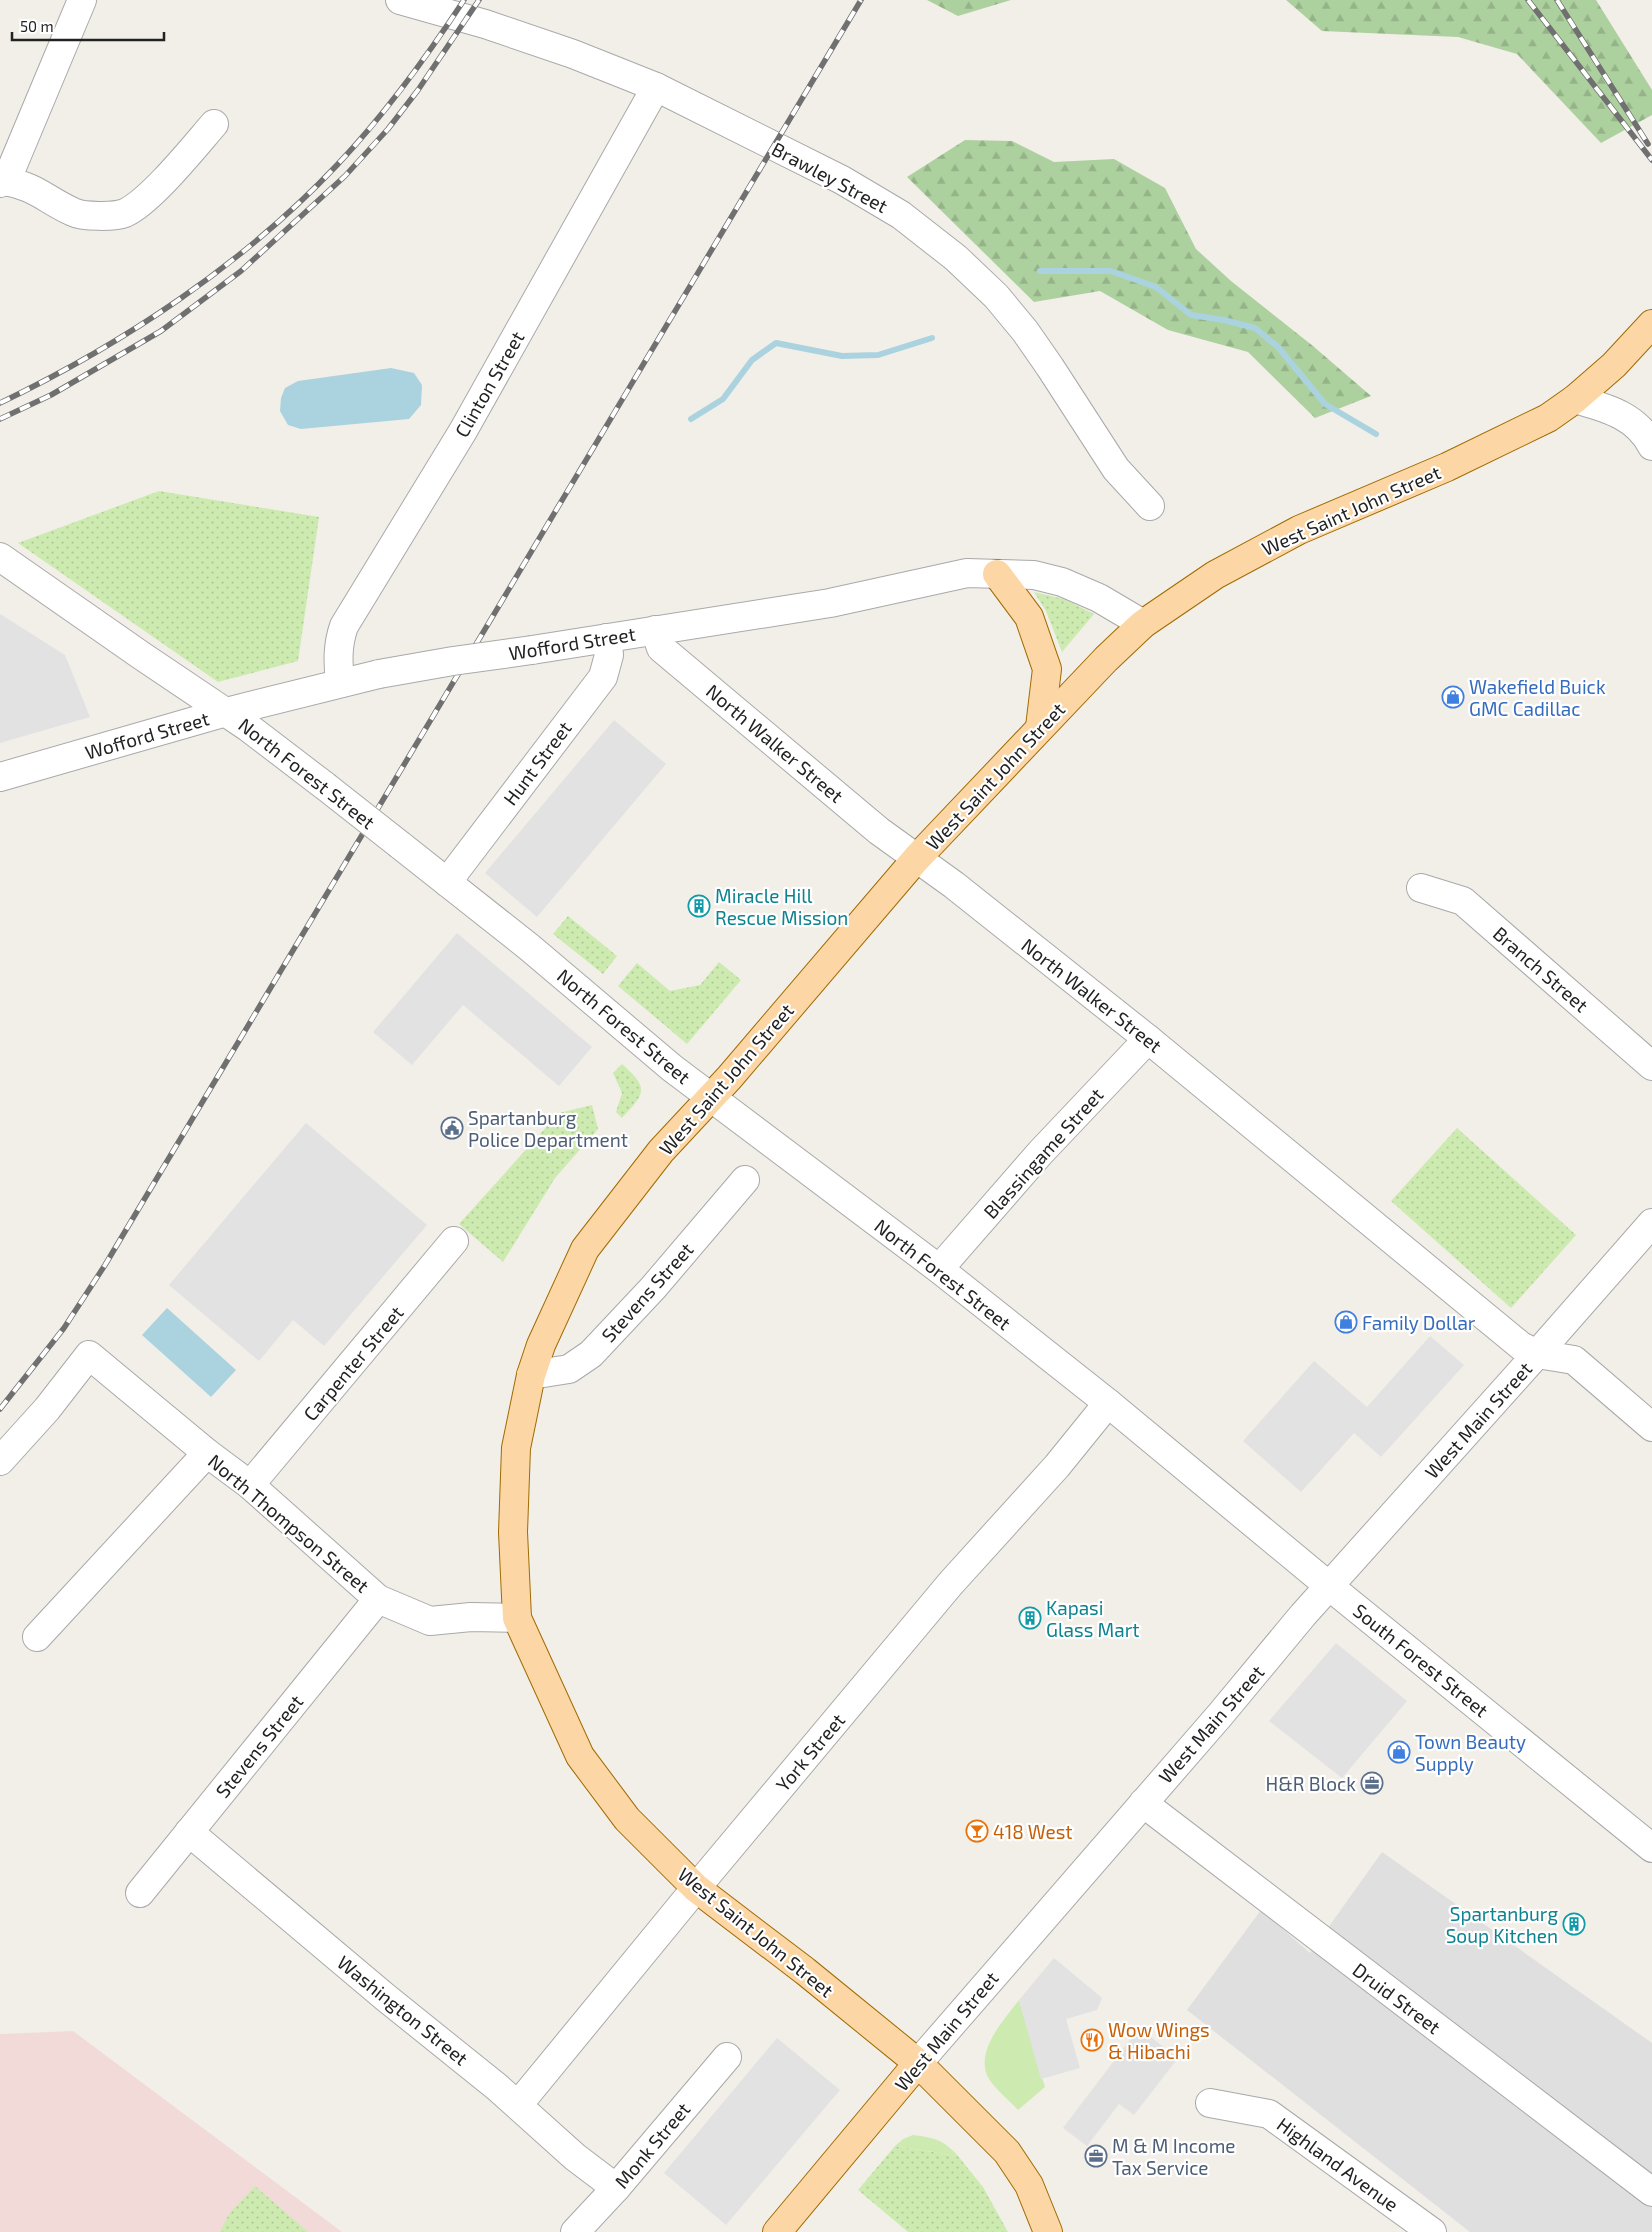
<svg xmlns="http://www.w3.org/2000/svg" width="1652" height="2232" font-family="'Exo 2',sans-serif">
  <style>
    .residential { fill: #e0dfdf }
    .commercial { fill: #f2dad9 }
    .grass { fill: url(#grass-dots) }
    .forest { fill: url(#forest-firs) }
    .garden { fill: #cdebb0 }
    .parking { fill: #e2e2e2 }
    .water { fill: #aad3df }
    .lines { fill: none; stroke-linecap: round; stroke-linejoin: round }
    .stream { stroke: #aad3df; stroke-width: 6 }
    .minor-casing { stroke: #a9a9a9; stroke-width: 30 }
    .major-casing { stroke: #a06b00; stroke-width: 30 }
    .minor { stroke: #fff; stroke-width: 28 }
    .major { stroke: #fcd6a4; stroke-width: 28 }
    .rail-casing { stroke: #707070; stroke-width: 5.5 }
    .rail { stroke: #fff; stroke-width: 4; stroke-dasharray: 11; stroke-linecap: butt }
    .minor-bridge-casing { stroke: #a9a9a9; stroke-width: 30; stroke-linecap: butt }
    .minor-bridge { stroke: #fff; stroke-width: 28 }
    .labels { text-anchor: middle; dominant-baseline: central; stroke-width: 4.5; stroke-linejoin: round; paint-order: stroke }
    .street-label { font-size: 19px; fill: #222; stroke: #fff }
    .shop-label { font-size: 19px; fill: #366cbe; stroke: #fff; text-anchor: start }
    .culture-label { font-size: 19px; fill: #0d838f; stroke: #fff; text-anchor: start }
    .service-label { font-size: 19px; fill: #4e5e75; stroke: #fff; text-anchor: start }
    .food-label { font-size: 19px; fill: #c56008; stroke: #fff; text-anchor: start }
  </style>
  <defs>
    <pattern id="grass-dots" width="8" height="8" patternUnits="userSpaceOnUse" patternTransform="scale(1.25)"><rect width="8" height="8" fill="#cdebb0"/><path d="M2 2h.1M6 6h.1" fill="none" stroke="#b0c997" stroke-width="1.8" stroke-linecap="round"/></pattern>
    <pattern id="forest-firs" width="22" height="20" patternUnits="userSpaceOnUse" patternTransform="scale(1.25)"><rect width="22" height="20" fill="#add19e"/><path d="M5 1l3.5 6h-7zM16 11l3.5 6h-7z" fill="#95b388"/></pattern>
  </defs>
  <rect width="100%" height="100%" fill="#f2efe9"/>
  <polygon class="residential" points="1382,1852 1652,2043 1652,2232 1470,2232 1187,2010 1261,1910 1310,1953"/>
  <polygon class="commercial" points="73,2031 342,2232 0,2232 0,2034"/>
  <g class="grass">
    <polygon points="159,491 319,517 298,661 218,682 18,543"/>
    <polygon points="1034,592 1064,599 1094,614 1062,652 1046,611"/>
    <polygon points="568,916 617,956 603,974 553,934"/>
    <polygon points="719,962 741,980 687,1044 618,986 637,963 670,991 700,985"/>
    <path d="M622,1064C650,1089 645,1093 622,1118L616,1112L622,1093L613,1073Z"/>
    <polygon points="592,1105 598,1129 555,1178 503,1262 459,1224 559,1113"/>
    <polygon points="1457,1128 1576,1235 1511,1308 1391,1201"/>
    <polygon points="895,2146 958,2156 983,2187 1008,2232 908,2232 858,2190"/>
    <polygon points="255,2186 308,2232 220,2232 229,2214"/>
  </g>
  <g class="forest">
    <polygon points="927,0 1011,0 958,16"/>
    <polygon points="1286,0 1596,0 1652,90 1652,115 1601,143 1517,54 1458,37 1322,31"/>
    <polygon points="965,140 1012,141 1054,162 1114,159 1165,188 1196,249 1231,281 1313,346 1371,396 1315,418 1248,352 1168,330 1100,291 1034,302 907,177"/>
  </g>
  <g class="garden">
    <path d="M1019,2000L1045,2087L1018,2110C1009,2100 996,2090 989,2079C973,2052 1005,2019 1019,2000Z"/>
    <path d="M913,2135C934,2138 943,2139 958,2156L895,2146L903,2139Z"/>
  </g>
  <g class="parking">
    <polygon points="0,614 65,655 90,717 0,743"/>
    <polygon points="614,720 666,764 537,917 485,873"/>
    <polygon points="457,933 592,1047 559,1086 463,1005 412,1065 373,1032"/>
    <polygon points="306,1123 427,1225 324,1346 293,1320 259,1361 169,1285"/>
    <polygon points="1430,1336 1464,1365 1381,1457 1354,1433 1301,1492 1243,1441 1314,1361 1367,1407"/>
    <polygon points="1336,1643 1407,1701 1342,1778 1269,1721"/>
    <polygon points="1054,1958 1102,1998 1097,2010 1066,2019 1080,2068 1041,2079 1019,2000"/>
    <polygon points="1139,2028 1178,2058 1134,2115 1119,2104 1087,2146 1063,2128"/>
    <polygon points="777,2038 840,2090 726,2225 664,2173"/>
  </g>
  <g class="water">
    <polygon points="391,368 414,373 422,385 421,405 409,419 301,429 288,425 280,411 281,398 285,388 298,381"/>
    <polygon points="167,1308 236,1370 211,1397 142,1335"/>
  </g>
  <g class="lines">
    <g class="stream">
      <polyline points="1040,271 1111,271 1156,287 1191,315 1224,320 1255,328 1278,347 1325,404 1376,434"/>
      <polyline points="691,419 723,399 752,360 776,343 842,356 878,355 932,338"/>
    </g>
    <g class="minor-casing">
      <g id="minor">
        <polyline points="400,0 485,24 573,54 656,87 842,180 901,215 956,258 996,296 1025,331 1050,367 1116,469 1150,506"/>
        <path d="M4,181C36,186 46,200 73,212C83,217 115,217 125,213C151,201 194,147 214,124"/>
        <polyline points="0,183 10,172 82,0"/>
        <path d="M1575,399C1606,408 1636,415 1652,446"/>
        <polyline points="0,557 142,656 249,728 325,786"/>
        <polyline points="655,630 661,648 879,831 954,885 1148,1039 1521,1346 1537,1354 1574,1360 1652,1427"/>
        <polyline points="532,650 830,603 967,573 1034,575 1062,582 1099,598 1143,624"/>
        <path d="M340,683C338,662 337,646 344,626L463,431L656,87"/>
        <polyline points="0,777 226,712 379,674"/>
        <polyline points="400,845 529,947 672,1068 939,1269 1108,1403 1329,1586 1652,1848"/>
        <polyline points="448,883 457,869 603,677 609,655 607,638"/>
        <polyline points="1421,888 1463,901 1652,1066"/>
        <polyline points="939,1269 1041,1152 1148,1039"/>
        <polyline points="531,1375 569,1369 591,1354 653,1288 745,1180"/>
        <polyline points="0,1461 47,1409 89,1355 207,1453 250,1485 378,1599 430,1621 471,1617 517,1618"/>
        <polyline points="250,1485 454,1241"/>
        <polyline points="37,1637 207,1453"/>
        <polyline points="1143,1803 1652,2192"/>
        <polyline points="189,1832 385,1997 497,2087 575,2157 616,2188"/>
        <polyline points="140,1893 378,1599"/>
        <polyline points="918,2063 1220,1715 1303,1615 1537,1354 1652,1223"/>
        <polyline points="1210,2103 1269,2114 1432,2232"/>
        <polyline points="518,2105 696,1888 951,1583 1057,1466 1108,1403"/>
        <polyline points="575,2232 616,2188 727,2057"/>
      </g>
    </g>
    <g class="major-casing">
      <g id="major">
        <polyline points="997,574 1029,617 1047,669 1040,727"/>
        <polyline points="777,2232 918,2063"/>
        <polyline points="1048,2232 1029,2185 1007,2152 918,2063 805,1971 696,1888 627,1819 580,1756 517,1618 513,1532 516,1448 531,1375 541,1345 585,1249 661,1151 729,1078 916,859 1106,659 1143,624 1215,575 1299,530 1447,467 1548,418 1575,399 1614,365 1652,324"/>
      </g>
    </g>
    <use href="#minor" class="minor"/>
    <use href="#major" class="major"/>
    <g class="rail-casing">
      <g id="rail">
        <polyline points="1528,0 1652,160"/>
        <polyline points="1557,0 1648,144"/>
        <path d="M0,403C123,344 244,264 338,164C385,114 426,58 464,0"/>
        <polyline points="0,419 51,395 161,331 241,271 345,176 388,129 418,90 479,0"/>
        <polyline points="0,1409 64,1328 105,1265 861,0"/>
      </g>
    </g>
    <use href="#rail" class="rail"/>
    <g class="minor-bridge-casing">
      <g id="minor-bridge">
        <polyline points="379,674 453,661 532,650"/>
        <polyline points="325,786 400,845"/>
      </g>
    </g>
    <use href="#minor-bridge" class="minor-bridge"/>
  </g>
  <defs>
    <g id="shop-ring" transform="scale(1.125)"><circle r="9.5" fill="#fff" stroke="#3f7fe0" stroke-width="1.5"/><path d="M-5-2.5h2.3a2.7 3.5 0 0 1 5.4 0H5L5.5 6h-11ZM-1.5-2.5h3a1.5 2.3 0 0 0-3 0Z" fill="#3f7fe0"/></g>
    <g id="building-ring" transform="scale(1.125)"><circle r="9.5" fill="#fff" stroke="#0f9aa8" stroke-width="1.5"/><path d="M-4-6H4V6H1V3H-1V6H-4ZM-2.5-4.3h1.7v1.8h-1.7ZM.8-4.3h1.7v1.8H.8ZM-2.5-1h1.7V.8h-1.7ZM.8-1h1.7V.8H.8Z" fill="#0f9aa8"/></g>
    <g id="civic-ring" transform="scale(1.125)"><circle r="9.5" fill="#fff" stroke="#5c6f8a" stroke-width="1.5"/><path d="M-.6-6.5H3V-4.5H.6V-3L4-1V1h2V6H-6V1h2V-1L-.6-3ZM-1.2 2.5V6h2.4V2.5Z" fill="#5c6f8a"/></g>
    <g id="office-ring" transform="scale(1.125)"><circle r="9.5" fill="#fff" stroke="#5c6f8a" stroke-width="1.5"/><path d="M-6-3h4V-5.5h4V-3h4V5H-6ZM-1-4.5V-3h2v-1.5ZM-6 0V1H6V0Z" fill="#5c6f8a"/></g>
    <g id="bar-ring" transform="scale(1.125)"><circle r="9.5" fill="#fff" stroke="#e8710a" stroke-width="1.5"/><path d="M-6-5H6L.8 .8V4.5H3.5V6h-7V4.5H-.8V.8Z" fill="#e8710a"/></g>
    <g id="restaurant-ring" transform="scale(1.125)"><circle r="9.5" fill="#fff" stroke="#e8710a" stroke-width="1.5"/><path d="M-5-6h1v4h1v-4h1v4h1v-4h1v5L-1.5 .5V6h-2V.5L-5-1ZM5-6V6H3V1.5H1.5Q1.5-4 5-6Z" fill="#e8710a"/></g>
  </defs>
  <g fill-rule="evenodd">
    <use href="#shop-ring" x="1453" y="697"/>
    <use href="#building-ring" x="699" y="906"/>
    <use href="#civic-ring" x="452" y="1128"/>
    <use href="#shop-ring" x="1346" y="1322"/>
    <use href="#building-ring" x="1030" y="1618"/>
    <use href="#shop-ring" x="1399" y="1752"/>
    <use href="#office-ring" x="1372" y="1783"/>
    <use href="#bar-ring" x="977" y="1831"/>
    <use href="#building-ring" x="1574" y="1924"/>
    <use href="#restaurant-ring" x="1092" y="2040"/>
    <use href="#office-ring" x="1096" y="2156"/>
  </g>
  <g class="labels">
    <g class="street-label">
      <text transform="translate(830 177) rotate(28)">Brawley Street</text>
      <text transform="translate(489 384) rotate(-60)">Clinton Street</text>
      <text transform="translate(1351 510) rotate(-24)">West Saint John Street</text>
      <text transform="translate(572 643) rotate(-9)">Wofford Street</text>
      <text transform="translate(147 735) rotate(-16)">Wofford Street</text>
      <text transform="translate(775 743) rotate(40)">North Walker Street</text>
      <text transform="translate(537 763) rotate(-53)">Hunt Street</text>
      <text transform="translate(307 773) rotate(38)">North Forest Street</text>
      <text transform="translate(995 776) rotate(-47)">West Saint John Street</text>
      <text transform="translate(1541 969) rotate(41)">Branch Street</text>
      <text transform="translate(1092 995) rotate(38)">North Walker Street</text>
      <text transform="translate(624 1026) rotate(40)">North Forest Street</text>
      <text transform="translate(726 1079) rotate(-49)">West Saint John Street</text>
      <text transform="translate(1043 1153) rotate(-48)">Blassingame Street</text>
      <text transform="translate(943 1274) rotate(38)">North Forest Street</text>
      <text transform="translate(647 1292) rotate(-48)">Stevens Street</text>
      <text transform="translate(353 1363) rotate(-50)">Carpenter Street</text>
      <text transform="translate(1478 1420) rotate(-48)">West Main Street</text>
      <text transform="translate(289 1523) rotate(40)">North Thompson Street</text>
      <text transform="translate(1421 1660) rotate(39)">South Forest Street</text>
      <text transform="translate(1211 1724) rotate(-49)">West Main Street</text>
      <text transform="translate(259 1746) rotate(-51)">Stevens Street</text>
      <text transform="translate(810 1752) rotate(-50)">York Street</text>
      <text transform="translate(756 1932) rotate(39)">West Saint John Street</text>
      <text transform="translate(1397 1998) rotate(37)">Druid Street</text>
      <text transform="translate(403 2010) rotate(39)">Washington Street</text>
      <text transform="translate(946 2031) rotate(-50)">West Main Street</text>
      <text transform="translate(652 2145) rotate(-50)">Monk Street</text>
      <text transform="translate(1338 2164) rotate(36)">Highland Avenue</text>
    </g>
    <g class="shop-label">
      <text x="1469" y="686">Wakefield Buick<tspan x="1469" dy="22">GMC Cadillac</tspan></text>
      <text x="1362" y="1322">Family Dollar</text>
      <text x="1415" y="1741">Town Beauty<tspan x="1415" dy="22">Supply</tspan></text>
    </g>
    <g class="culture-label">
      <text x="715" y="895">Miracle Hill<tspan x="715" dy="22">Rescue Mission</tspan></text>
      <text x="1046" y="1607">Kapasi<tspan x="1046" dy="22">Glass Mart</tspan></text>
      <text x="1558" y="1913" text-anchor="end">Spartanburg<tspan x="1558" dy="22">Soup Kitchen</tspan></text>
    </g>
    <g class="service-label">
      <text x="468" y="1117">Spartanburg<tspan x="468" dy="22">Police Department</tspan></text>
      <text x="1356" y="1783" text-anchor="end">H&amp;R Block</text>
      <text x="1112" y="2145">M &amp; M Income<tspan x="1112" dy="22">Tax Service</tspan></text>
    </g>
    <g class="food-label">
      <text x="993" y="1831">418 West</text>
      <text x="1108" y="2029">Wow Wings<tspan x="1108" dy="22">&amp; Hibachi</tspan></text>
    </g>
  </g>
  <path d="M12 32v8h152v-8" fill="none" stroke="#222222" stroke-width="2.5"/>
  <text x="20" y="32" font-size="15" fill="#222222" stroke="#ffffff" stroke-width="4" paint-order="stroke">50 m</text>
</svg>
